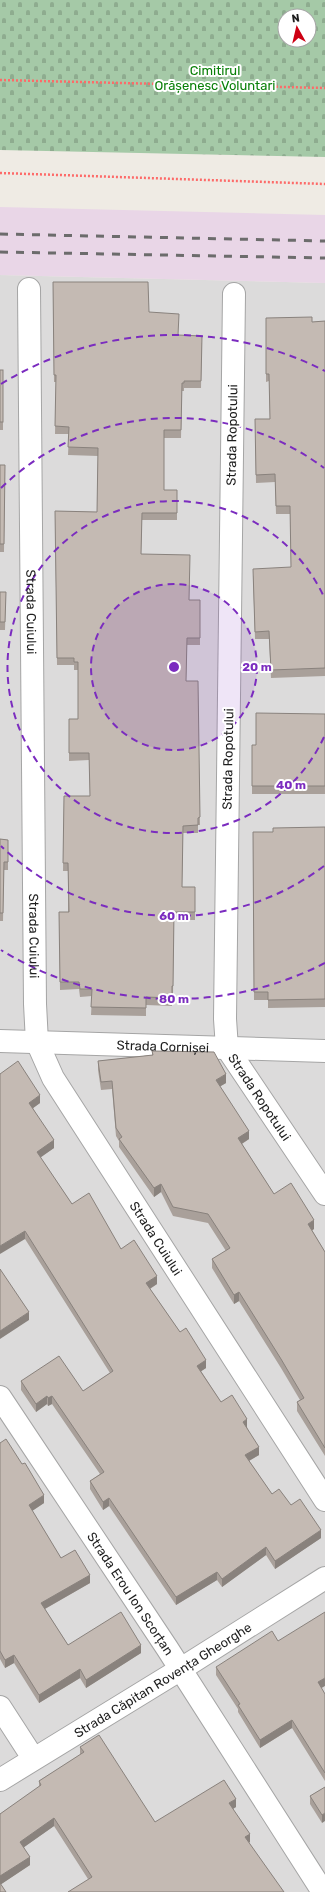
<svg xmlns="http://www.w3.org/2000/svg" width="325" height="1892" font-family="Rubik,sans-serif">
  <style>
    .residential { fill: #dcdbdb }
    .railway { fill: #e9d6e7 }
    .cemetery { fill: url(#cemetery-stones); fill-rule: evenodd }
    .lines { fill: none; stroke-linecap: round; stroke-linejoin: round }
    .minor-casing { stroke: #a5a5a5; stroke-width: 24 }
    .path { stroke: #fd6a68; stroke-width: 2.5; stroke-dasharray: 2 2; stroke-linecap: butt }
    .minor { stroke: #fff; stroke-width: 22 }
    .rail { stroke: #6c6c6c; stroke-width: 3; stroke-dasharray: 8 8; stroke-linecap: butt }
    .wall { fill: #a9a09a }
    .shaded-wall { fill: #89827d }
    .building { fill: #c4bab3; stroke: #89827d }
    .ring { fill: none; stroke: #7b2cbf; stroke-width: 2; stroke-dasharray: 7 5 }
    .labels { text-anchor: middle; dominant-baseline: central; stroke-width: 4; stroke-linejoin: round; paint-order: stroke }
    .park-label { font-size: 13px; fill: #0a8009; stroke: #fff }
    .street-label { font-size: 13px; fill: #1e1e1e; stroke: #fff }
    .centre { fill: #7b2cbf; stroke: #fff; stroke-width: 2 }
    .ring-label { font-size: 12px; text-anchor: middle; font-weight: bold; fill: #7b2cbf; stroke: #fff; stroke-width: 4; stroke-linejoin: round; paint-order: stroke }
  </style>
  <defs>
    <pattern id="cemetery-stones" width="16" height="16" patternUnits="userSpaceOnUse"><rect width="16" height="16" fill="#a5c9a7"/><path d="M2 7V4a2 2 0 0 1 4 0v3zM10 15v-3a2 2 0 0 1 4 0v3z" fill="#8eac8f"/></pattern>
  </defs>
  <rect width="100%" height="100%" fill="#efebe4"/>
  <polygon class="residential" points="0,275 325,283 325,1892 0,1892"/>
  <polygon class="railway" points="0,207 325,215 325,283 0,275"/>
  <path class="cemetery" d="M0,0H325V157L0,150ZM285,16H309V40H285Z"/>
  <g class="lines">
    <g class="minor-casing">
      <g id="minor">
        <path id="s1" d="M29,289L35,1004L37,1042L53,1078L325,1500"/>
        <path id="s2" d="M234,294L225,1019L227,1048L325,1194"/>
        <path id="s3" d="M0,1041L325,1051"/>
        <path id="s4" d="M0,1397L167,1648L323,1892"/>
        <polyline points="0,1707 33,1758"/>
        <path id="s5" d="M0,1780L181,1669L325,1578"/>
      </g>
    </g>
    <g class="path">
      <polyline points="0,80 325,88"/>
      <polyline points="0,173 325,184"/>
    </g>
    <use href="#minor" class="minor"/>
    <g class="rail">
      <polyline points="0,234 325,241"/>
      <polyline points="0,252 325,258"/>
    </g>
  </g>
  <g class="wall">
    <polygon points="53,282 149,312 179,335 202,343 201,388 184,388 184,391 182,391 181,438 164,438 164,490 177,490 177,520 142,520 141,554 189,600 200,600 200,645 187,645 186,681 198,681 200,825 198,825 198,833 183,833 182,887 195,887 195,920 174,920 173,994 172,994 172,1006 146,1005 146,1016 91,1015 92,996 80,997 79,989 60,990 59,912 68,912 68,871 63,871 64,796 90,796 89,760 69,761 69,719 78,719 78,670 74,670 74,665 57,665 55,511 97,512 98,456 68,455 69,434 55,434 56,382 54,382"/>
    <polygon points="266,318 312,322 325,321 325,676 271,678 269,639 255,639 253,576 291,567 290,514 276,514 275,482 256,483 255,419 270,419 269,381 266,382"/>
    <rect x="0" y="370" width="3" height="60"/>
    <polygon points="0,465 5,465 4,552 0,552"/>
    <polygon points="0,592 6,592 5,630 0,630"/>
    <polygon points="325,714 325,794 252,794 252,745 256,745"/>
    <polygon points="325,827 325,1007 268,1008 268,1000 254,1000 253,832 273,832"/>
    <polygon points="0,839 8,840 8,870 4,870 3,921 0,921"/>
    <polygon points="152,1051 226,1083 220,1086 249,1139 242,1144 274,1194 314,1229 312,1230 325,1252 325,1456 297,1411 297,1402 300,1400 281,1368 239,1301 234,1304 212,1268 212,1259 226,1251 208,1223 173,1216 161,1192 154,1197 119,1147 119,1141 116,1136 112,1089 101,1090 98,1070 98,1061 152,1055"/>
    <polygon points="0,1074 40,1103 33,1108 54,1148 40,1157 72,1204 157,1284 150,1289 180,1332 206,1368 201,1371 221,1402 247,1427 259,1455 249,1461 272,1494 291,1505 321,1538 275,1569 266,1555 222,1587 217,1580 176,1605 109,1506 103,1510 90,1489 90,1481 100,1474 52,1404 48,1406 47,1404 36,1412 21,1390 21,1381 83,1391 110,1373 25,1239"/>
    <polygon points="0,1443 44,1503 32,1511 61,1558 90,1583 45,1609 68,1645 141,1653 86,1688 80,1678 39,1703 14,1663 5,1668 0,1659"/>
    <polygon points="278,1641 321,1688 325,1694 325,1781 292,1728 260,1748 238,1712 238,1709 216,1675 216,1667"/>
    <polygon points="80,1747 155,1822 236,1807 233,1809 250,1842 88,1879 54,1826 24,1847 30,1865 1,1884 0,1892 0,1814 39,1787 39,1781 80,1755"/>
    <polygon points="325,1787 322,1823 310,1804 310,1796"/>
  </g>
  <g class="shaded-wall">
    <polygon points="226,1074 226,1083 216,1089 216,1080"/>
    <polygon points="40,1095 40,1103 29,1111 29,1103"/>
    <polygon points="249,1131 249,1139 238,1146 238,1138"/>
    <polygon points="54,1140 54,1148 37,1160 37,1152"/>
    <polygon points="161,1184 161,1192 154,1197 154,1188"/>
    <polygon points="314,1220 314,1229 308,1233 308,1224"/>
    <polygon points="25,1231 25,1239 0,1254 0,1246"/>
    <polygon points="157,1276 157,1284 146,1291 146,1283"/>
    <polygon points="239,1292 239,1301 234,1304 234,1295"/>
    <polygon points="29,1312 29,1320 0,1339 0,1331"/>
    <polygon points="206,1360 206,1368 197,1374 197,1366"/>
    <polygon points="47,1396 47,1404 36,1412 36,1404"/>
    <polygon points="52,1396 52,1404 48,1406 48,1398"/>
    <polygon points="247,1419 247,1427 243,1430 243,1422"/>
    <polygon points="259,1447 259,1455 245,1463 245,1455"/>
    <polygon points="44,1495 44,1503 29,1513 29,1505"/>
    <polygon points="109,1498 109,1506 103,1510 103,1502"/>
    <polygon points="321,1530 321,1538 275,1569 275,1561"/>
    <polygon points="266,1547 266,1555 222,1587 222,1579"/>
    <polygon points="217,1572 217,1580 176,1605 176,1597"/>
    <polygon points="90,1575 90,1583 41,1611 41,1603"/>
    <polygon points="141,1645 141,1653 86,1688 86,1680"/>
    <polygon points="14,1655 14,1663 5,1668 5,1660"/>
    <polygon points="80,1669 80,1678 39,1703 39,1695"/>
    <polygon points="325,1678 325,1686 318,1690 318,1682"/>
    <polygon points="292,1720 292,1728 260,1748 260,1740"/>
    <polygon points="236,1799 236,1807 229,1811 229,1803"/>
    <polygon points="325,1813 325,1821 322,1823 322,1815"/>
    <polygon points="54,1818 54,1826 20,1850 20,1842"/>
    <polygon points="250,1834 250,1842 245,1845 245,1837"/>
    <polygon points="30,1857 30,1865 0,1885 0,1876"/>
  </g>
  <g class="building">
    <polygon points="53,282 148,282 149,312 179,314 178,335 202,336 201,381 184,381 184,383 182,383 181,430 164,430 164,490 177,490 177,513 142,513 141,554 190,555 189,600 200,600 200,638 187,638 186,681 198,681 200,817 198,818 198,825 183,826 182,887 195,887 195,912 174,912 173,986 172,986 172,998 146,997 146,1008 91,1007 92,989 80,989 79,982 60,982 59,912 69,912 68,863 63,863 64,796 90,796 89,753 69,753 69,719 78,719 78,662 74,662 74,658 57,658 55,511 97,512 98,448 68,447 69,427 55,426 56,375 54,375"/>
    <polygon points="312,317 312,322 325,321 325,668 271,670 269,631 255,632 253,569 291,567 290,506 276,506 275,474 256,475 255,419 270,419 269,374 266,374 266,318"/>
    <rect x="0" y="370" width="3" height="52"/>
    <polygon points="0,465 5,465 4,544 0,544"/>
    <polygon points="0,592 6,592 5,622 0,622"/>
    <polygon points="256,713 325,714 325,786 252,786 252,745 256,745"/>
    <polygon points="325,827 325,999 268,1000 268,992 254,992 253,832 273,832 273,828"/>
    <polygon points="0,839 8,840 8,862 4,862 3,913 0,913"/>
    <polygon points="152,1051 214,1052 226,1074 216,1080 249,1131 238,1138 274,1194 291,1183 314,1220 308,1224 325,1252 325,1448 297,1402 304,1398 281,1359 239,1292 234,1295 212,1259 230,1248 208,1214 173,1207 161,1184 154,1188 119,1139 122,1137 116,1128 112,1081 101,1082 98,1061 153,1055"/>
    <polygon points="18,1061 40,1095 29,1103 54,1140 37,1152 72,1204 89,1193 121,1249 134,1240 157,1276 146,1283 180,1332 186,1328 206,1360 197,1366 221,1402 232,1395 247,1419 243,1422 259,1447 245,1455 272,1494 279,1489 291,1505 300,1499 321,1530 275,1561 266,1547 222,1579 217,1572 176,1597 109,1498 103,1502 90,1481 104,1472 52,1396 48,1398 47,1396 36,1404 21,1381 59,1356 83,1391 113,1371 25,1231 0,1246 0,1074"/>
    <polygon points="0,1269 29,1312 0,1331"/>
    <polygon points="6,1439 22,1464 25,1463 44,1495 29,1505 61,1558 75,1550 90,1575 41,1603 68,1645 121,1612 141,1645 86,1680 80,1669 39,1695 14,1655 5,1660 0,1651 0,1443"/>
    <polygon points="325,1612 325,1678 318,1682 325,1694 325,1773 292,1720 260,1740 238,1705 240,1704 216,1667 272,1631 278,1641"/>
    <polygon points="99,1735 155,1822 224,1780 236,1799 229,1803 250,1834 245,1837 284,1892 68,1892 92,1877 54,1818 20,1842 30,1857 0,1876 0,1814 41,1785 39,1781 84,1752 80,1747"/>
    <polygon points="325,1787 325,1813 322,1815 310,1796"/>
    <polygon points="0,1883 6,1892 0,1892"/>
  </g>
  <circle cx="174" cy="667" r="83" fill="#7b2cbf" fill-opacity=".12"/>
  <g class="ring">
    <circle cx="174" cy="667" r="83"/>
    <path d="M324 737A166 166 0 1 1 324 597"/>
    <path d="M324 866A249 249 0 0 1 1 846M1 488A249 249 0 0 1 324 468"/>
    <path d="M325 963A332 332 0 0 1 1 950M1 384A332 332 0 0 1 325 371"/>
  </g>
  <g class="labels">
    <g class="park-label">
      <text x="215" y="70">Cimitirul<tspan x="215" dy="15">Orășenesc Voluntari</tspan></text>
    </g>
    <g class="street-label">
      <text transform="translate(232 435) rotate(-89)">Strada Ropotului</text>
      <text stroke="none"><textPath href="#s1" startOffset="323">Strada Cuiului</textPath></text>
      <text transform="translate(228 759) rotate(-89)">Strada Ropotului</text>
      <text stroke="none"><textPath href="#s1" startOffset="647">Strada Cuiului</textPath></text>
      <text stroke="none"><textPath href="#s3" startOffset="163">Strada Cornișei</textPath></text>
      <text stroke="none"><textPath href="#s2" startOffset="813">Strada Ropotului</textPath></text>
      <text stroke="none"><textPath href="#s1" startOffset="983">Strada Cuiului</textPath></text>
      <text stroke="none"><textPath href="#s4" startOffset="236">Strada Erou Ion Scorțan</textPath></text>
      <text stroke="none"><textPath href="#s5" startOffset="191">Strada Căpitan Rovența Gheorghe</textPath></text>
    </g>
  </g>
  <circle cx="174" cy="667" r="6" class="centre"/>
  <g class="ring-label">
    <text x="257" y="671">20 m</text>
    <text x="291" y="789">40 m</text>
    <text x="174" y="920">60 m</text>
    <text x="174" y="1003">80 m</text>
  </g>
  <g transform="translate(297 28) rotate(352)"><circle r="19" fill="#ffffff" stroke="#a5a5a5"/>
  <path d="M0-3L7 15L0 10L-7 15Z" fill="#cd0013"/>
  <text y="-6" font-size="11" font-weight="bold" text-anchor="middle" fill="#1e1e1e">N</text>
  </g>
</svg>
